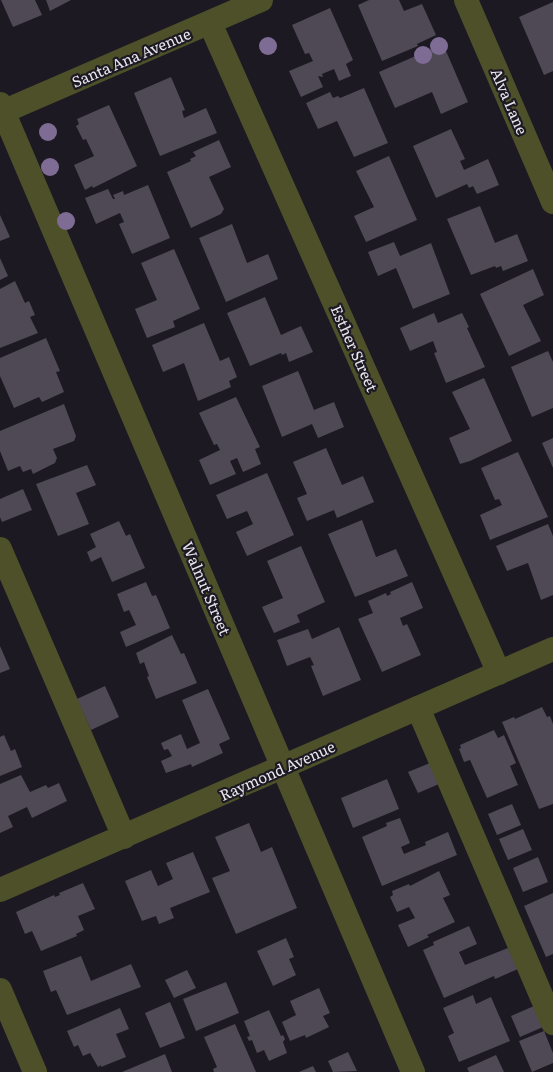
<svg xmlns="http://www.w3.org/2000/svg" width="553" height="1072" font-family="Literata,serif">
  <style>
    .building { fill: #4e4955 }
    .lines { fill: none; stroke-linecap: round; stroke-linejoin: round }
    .minor { stroke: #4d5029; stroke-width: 24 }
    .tree { fill: #7e6c94 }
    .labels { text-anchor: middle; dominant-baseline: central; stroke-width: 4.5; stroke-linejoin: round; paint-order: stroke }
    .street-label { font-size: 15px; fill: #eae6ee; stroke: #1d1923 }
  </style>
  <rect width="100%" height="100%" fill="#1d1923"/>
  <g class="building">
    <polygon points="1,0 35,0 42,15 13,27"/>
    <polygon points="46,0 71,0 50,11"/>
    <polygon points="369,0 399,0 404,11 422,4 436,35 417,44 418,46 382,61 358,5"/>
    <polygon points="553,2 553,71 544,75 519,17"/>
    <polygon points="330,8 353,60 346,64 351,76 339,81 334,69 322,74 323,77 318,76 323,87 301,97 289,71 313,61 309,53 305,54 292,25"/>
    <polygon points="443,44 468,102 441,114 432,92 395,108 379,72"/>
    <polygon points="171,77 185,110 182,111 184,118 206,108 217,133 160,156 134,93"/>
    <polygon points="364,88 388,143 354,157 337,121 318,129 306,103 330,92 333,98 338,96 340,98"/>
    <polygon points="109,105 137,166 93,188 92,186 85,190 74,165 94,156 86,139 83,140 76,126 79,124 77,119"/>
    <polygon points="451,129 465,159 460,161 464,170 488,159 499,185 477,194 473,186 469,188 467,184 436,198 413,146"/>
    <polygon points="219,140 231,167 209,177 224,209 221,214 191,228 167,172 191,161 190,159 196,156 193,152"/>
    <polygon points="389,156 417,220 366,242 354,216 374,207 356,171"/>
    <polygon points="148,185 170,238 132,254 119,224 124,222 120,213 96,224 85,198 108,189 113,199 115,199 113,195 123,191 124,195"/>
    <polygon points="480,206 495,243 517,234 528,261 503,271 501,266 496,268 495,266 471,275 447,219"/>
    <polygon points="0,215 10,237 0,241"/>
    <polygon points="232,224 247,263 268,254 278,279 226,302 199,238"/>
    <polygon points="394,242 400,256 431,243 450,294 413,309 396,268 378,276 368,252"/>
    <polygon points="174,249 200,309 173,321 175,327 147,338 135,309 157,300 141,263"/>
    <polygon points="0,258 8,276 0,280"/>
    <polygon points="533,269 544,295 523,305 541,341 509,356 480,294"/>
    <polygon points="15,281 25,303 29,301 35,315 30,317 38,333 0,348 0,289"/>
    <polygon points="265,297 281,335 301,326 313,352 289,362 286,353 282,355 281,353 250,366 227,313"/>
    <polygon points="434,313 438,323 462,313 469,327 467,328 485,367 446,383 434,353 437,352 433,341 410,351 400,328"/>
    <polygon points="204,323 220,361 229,357 237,377 229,381 231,387 198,401 184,363 163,372 152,345"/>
    <polygon points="46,338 60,371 56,372 64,392 42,402 39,397 14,408 0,376 0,358"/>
    <polygon points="548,351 553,362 553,408 532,417 511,367"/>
    <polygon points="298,371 314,410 334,402 344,427 318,438 312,424 282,437 262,386"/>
    <polygon points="484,378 512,441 470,461 460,464 449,438 470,429 452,392"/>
    <polygon points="236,397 260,447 255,449 261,464 243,472 237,458 230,461 236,474 210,485 199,460 220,450 217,444 214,445 199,413"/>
    <polygon points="64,404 76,436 74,441 53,449 57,458 55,463 33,474 31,469 23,472 20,466 8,471 0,451 0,431"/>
    <polygon points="553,438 553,468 542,443"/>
    <polygon points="326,448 342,485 363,476 374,502 337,518 334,510 307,521 297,498 307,494 293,462"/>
    <polygon points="518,452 548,517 490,540 480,515 502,505 499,499 495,500 481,468"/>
    <polygon points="87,465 96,485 76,493 89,524 58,536 36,484"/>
    <polygon points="267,473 294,535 247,556 236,532 253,524 247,511 227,519 216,495"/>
    <polygon points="23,489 32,510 2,522 0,517 0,499"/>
    <polygon points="362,520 376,557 396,549 408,576 355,597 328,534"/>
    <polygon points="119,521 126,536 130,534 145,568 112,582 101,557 91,562 87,552 96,547 90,534"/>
    <polygon points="548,524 553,536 553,595 541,600 528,563 507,571 496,546"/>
    <polygon points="301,546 325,602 297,615 300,622 274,633 262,607 283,598 267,561"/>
    <polygon points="146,582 152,596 156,595 170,628 126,647 120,632 136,625 129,610 124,612 117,594"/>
    <polygon points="412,582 423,608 400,618 403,626 407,624 421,655 382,672 358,619 373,613 368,601 386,593 387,596 391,594 390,592"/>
    <polygon points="339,627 361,680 323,696 311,666 314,665 310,657 287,666 277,640 308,629 312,639"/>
    <polygon points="172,635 181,654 184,653 197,683 156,699 147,677 149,676 144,662 140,664 136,653"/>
    <polygon points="0,646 10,669 0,673"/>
    <polygon points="105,686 119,717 91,730 77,699"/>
    <polygon points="208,689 230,739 219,744 223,753 192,767 191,764 166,773 161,761 172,756 168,749 164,750 161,743 181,734 187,749 200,743 182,700"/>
    <polygon points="542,707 547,717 550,716 553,724 553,804 539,809 502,722 514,717 515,719"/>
    <polygon points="494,730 498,738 504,735 516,763 510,766 518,785 487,798 470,760 464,762 459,749 461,748 460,745"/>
    <polygon points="4,735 11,751 15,749 22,767 0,776 0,737"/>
    <polygon points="430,763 439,784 418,793 408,772"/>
    <polygon points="21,775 30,792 46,785 48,788 59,783 67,801 32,818 27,807 8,816 13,827 0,833 0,784"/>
    <polygon points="387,779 399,809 353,828 341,798"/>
    <polygon points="512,804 521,825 497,835 488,814"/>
    <polygon points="400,818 410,843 401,847 404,854 426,845 425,842 448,832 457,855 382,886 362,837 387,826 386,823"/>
    <polygon points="249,823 261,852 272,847 297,908 236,934 212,878 230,871 215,837"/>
    <polygon points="523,829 532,850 508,860 499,839"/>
    <polygon points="193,852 210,892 170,908 174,918 159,924 156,916 142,921 125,881 151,870 158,886 173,879 166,863"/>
    <polygon points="538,857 548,882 523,892 513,868"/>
    <polygon points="439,871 450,895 443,898 455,922 427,935 429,937 408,947 398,925 415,918 409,907 397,912 390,897 393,895 392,891 409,884 410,886"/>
    <polygon points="83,883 95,909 78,916 84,930 76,934 77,936 41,951 32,931 25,934 16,912 54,895 55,897 60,895 59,893"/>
    <polygon points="553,893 553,954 546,957 524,906"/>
    <polygon points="469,926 477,944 459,952 465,965 508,948 518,969 495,979 494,976 444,998 423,950 434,945 433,942"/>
    <polygon points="286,938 294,957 289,959 296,975 273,986 257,951"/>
    <polygon points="81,956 91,981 131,964 141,987 67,1015 56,990 51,992 43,971"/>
    <polygon points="187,970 196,988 174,998 165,980"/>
    <polygon points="226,982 239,1013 196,1031 183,999"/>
    <polygon points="319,988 330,1013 323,1016 329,1027 306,1038 305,1035 290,1041 282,1022 296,1015 290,1001"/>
    <polygon points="473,995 476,1004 491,997 510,1041 459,1062 448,1036 454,1033 443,1008"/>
    <polygon points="170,1002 185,1038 160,1048 145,1013"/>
    <polygon points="534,1006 543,1027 520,1037 511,1016"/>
    <polygon points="120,1008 129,1029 116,1034 126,1057 101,1067 101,1065 98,1067 90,1053 83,1056 78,1045 74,1047 67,1031"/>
    <polygon points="269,1010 281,1036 283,1035 285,1039 283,1042 287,1053 269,1061 264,1050 257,1053 252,1040 249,1041 247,1037 250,1036 244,1021"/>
    <polygon points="235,1024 256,1072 214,1072 213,1069 217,1067 204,1037"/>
    <polygon points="544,1031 553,1053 553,1063 532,1072 519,1041"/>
    <polygon points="348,1052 357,1071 333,1072 328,1061"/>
    <polygon points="165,1054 172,1072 122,1072"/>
    <polygon points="496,1055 504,1072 469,1072 467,1068"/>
    <polygon points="313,1066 316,1072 299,1072"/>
  </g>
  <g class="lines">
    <g class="minor">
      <polyline points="466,0 553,202"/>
      <polyline points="210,23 499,673"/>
      <polyline points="0,104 413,1072"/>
      <polyline points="0,113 261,0"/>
      <polyline points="0,549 124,837"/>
      <polyline points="418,708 553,1023"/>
      <polyline points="0,890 553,649"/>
      <polyline points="0,990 35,1072"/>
    </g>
  </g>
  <g class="tree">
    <circle cx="268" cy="46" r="9"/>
    <circle cx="439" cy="46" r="9"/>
    <circle cx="423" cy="55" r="9"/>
    <circle cx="48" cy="132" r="9"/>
    <circle cx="50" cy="167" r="9"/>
    <circle cx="66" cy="221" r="9"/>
  </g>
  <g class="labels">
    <g class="street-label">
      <text transform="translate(131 57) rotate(-23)">Santa Ana Avenue</text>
      <text transform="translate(510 101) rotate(67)">Alva Lane</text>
      <text transform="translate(355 348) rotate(66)">Esther Street</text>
      <text transform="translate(207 588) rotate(67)">Walnut Street</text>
      <text transform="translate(277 770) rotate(-24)">Raymond Avenue</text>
    </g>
  </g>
</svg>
